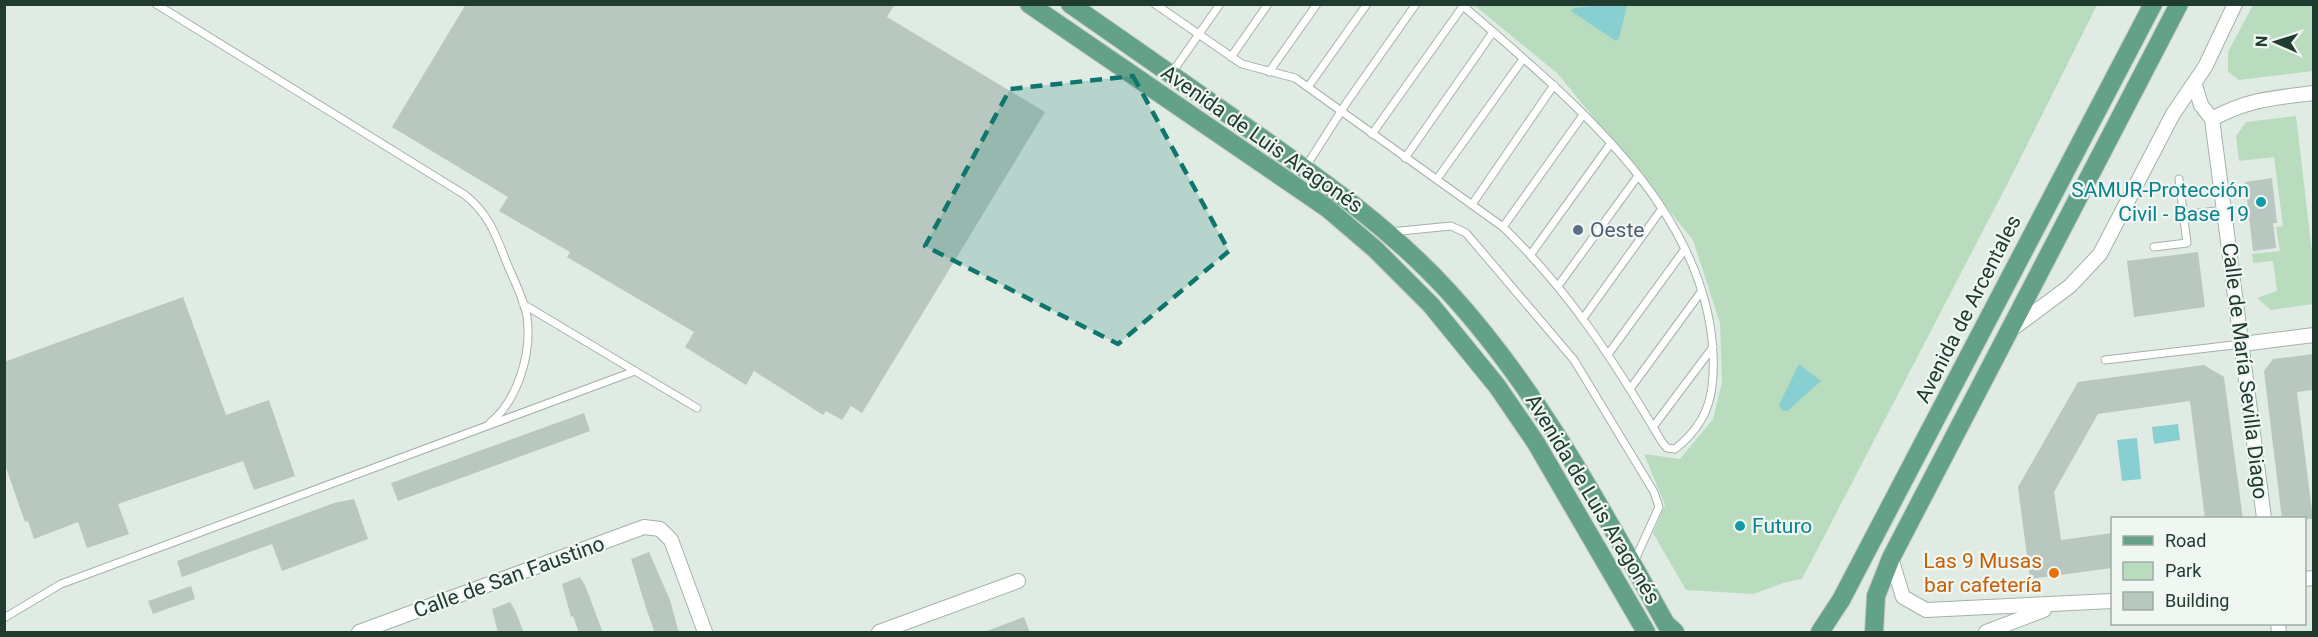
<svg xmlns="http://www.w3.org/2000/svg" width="2318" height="637" font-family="Roboto,sans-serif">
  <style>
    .green { fill: #b8dcbd }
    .water { fill: #87cfd1 }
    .building { fill: #b8c8c0 }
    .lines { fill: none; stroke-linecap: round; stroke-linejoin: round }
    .lane-casing { stroke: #a3b3aa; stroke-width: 9 }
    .street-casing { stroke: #a3b3aa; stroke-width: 16 }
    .primary-casing { stroke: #c1c8c5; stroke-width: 20 }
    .lane { stroke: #fff; stroke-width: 7 }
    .street { stroke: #fff; stroke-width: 14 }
    .primary { stroke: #64a189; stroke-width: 18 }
    .marked { fill: #0f766e; fill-opacity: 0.2; stroke: #0f766e; stroke-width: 4.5; stroke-dasharray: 12 8; stroke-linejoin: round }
    .culture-dot { fill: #0f9aa8; stroke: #f0f7f3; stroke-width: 2 }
    .service-dot { fill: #5c6f8a; stroke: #f0f7f3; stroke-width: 2 }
    .food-dot { fill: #e8710a; stroke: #f0f7f3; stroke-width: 2 }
    .labels { text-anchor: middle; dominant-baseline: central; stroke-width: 4.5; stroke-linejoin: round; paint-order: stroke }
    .street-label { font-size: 21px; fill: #203b30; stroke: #f0f7f3 }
    .culture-label { font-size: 21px; fill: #0d838f; stroke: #f0f7f3; text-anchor: end }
    .service-label { font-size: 21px; fill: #4e5e75; stroke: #f0f7f3; text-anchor: start }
    .food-label { font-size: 21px; fill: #c56008; stroke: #f0f7f3; text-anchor: end }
  </style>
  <rect width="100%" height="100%" fill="#e0ebe4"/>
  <g class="green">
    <polygon points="1474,5 2097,5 2014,171 1802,579 1786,582 1754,594 1686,590 1653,533 1665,505 1644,454 1680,459 1713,419 1722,382 1720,323 1693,240 1558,74"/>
    <polygon points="2253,5 2313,5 2313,71 2239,80 2228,72 2228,52"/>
    <polygon points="2296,116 2313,261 2313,304 2271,310 2257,298 2277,291 2273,261 2253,263 2252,254 2280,251 2276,227 2283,226 2274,157 2239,161 2236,136 2246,122"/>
  </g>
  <g class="water">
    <polygon points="1611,4 1627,6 1619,38 1616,41 1571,11 1574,8"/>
    <polygon points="1799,364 1821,381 1787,411 1782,411 1779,405"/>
    <polygon points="2178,424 2180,440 2154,444 2152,427"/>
    <polygon points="2137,438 2141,479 2122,481 2117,440"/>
  </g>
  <g class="building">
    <polygon points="466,4 895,4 887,17 1045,112 862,413 851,406 842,420 826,411 823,415 754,371 746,385 685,347 694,332 567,257 570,252 499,211 508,197 392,127"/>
    <polygon points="2272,178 2277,223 2273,223 2276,248 2253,251 2245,182"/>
    <polygon points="2198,252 2205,307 2134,317 2127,261"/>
    <polygon points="183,297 226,415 269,400 295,476 254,490 243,461 118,504 129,534 87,548 78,522 34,539 28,521 25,522 4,462 4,362"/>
    <polygon points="2313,354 2313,390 2297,392 2313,519 2282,519 2264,371 2273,359"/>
    <polygon points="2204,365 2224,377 2243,519 2205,519 2190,401 2098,414 2054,492 2061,540 2112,533 2112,568 2030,579 2018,487 2078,382"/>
    <polygon points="584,413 590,431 398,501 391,483"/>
    <polygon points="354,499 368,539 282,571 272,544 182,577 177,561 334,503"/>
    <polygon points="649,552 670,600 679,633 655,633 647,611 631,559"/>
    <polygon points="580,577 585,585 603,633 579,633 573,616 571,617 562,584"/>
    <polygon points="191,586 195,599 153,614 148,601"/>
    <polygon points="510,602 515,610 524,633 498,633 492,609"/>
    <polygon points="1024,617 1030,633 988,633 987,631"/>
  </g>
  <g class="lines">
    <g class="lane-casing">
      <g id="lane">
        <path d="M156,4L465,195C488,213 496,235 506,261C513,279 524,298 527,317C532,353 518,400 490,423"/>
        <path d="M1155,4L1242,64L1295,78L1503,227C1571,293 1614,361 1662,442L1667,448L1675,449C1709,422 1715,394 1713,353C1706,205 1564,94 1461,4"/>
        <polyline points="1231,57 1268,4"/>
        <polyline points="1269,72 1317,4"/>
        <polyline points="1171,74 1220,4"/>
        <polyline points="1308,87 1367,4"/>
        <polyline points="1372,134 1463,6"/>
        <polyline points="1405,158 1493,32"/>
        <polyline points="1305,168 1347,102 1416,4"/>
        <polyline points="1437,179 1523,59"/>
        <polyline points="1473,203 1554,85"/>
        <polyline points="2183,215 2224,210"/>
        <polyline points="1503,227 1583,115"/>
        <polyline points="1390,232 1451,226 1466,233 1574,360 1654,492 1659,507 1634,562"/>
        <polyline points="2154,247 2187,243 2179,179"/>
        <polyline points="1531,254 1611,143"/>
        <polyline points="1558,286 1638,176"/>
        <polyline points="523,304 635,371"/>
        <polyline points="1584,317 1661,210"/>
        <polyline points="1609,353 1685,249"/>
        <polyline points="2105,360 2242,344"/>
        <polyline points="1630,389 1701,292"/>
        <polyline points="1653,427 1713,347"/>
        <polyline points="4,618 61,584 635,371 697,408"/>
      </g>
    </g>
    <g class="street-casing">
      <g id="street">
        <polyline points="2195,85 2201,105 2212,119 2264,518"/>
        <path d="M2212,119C2248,99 2274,98 2314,93"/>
        <polyline points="2012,329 2070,286 2100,254 2173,114 2205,67 2235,4"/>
        <polyline points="2242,344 2314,335"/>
        <polyline points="1891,558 1903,597 1926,610 2112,601"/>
        <polyline points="2304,579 2314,578"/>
        <polyline points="2278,624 2279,632"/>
        <polyline points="359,632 644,527 660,529 671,540 705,632"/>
        <polyline points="879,632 1018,581"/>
        <polyline points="1986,632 2044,610"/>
      </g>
    </g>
    <g class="primary-casing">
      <g id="primary">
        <polyline points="1029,4 1327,208 1375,249 1431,305 1497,386 1536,443 1646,632"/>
        <path d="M1070,4C1133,48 1197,92 1259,136C1327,184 1392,230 1448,291C1538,389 1601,508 1666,624L1675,632"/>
        <polyline points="1820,632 1841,600 2153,4"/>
        <polyline points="1874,632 1876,596 1891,558 2179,4"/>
      </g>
    </g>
    <use href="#lane" class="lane"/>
    <use href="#street" class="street"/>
    <use href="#primary" class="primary"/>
  </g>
  <path class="marked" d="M1133,76L1229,251L1118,344L925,246L1010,89Z"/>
  <g class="culture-dot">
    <circle cx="2261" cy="202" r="6"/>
    <circle cx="1740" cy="526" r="6"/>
  </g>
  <circle class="service-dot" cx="1578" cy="230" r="6"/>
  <circle class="food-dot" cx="2054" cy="573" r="6"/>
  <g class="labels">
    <g class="street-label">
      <text transform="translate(1262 139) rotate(35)">Avenida de Luis Aragonés</text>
      <text transform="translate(1968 309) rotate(-63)">Avenida de Arcentales</text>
      <text transform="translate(2245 371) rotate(83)">Calle de María Sevilla Diago</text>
      <text transform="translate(1593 499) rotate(59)">Avenida de Luis Aragonés</text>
      <text transform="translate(509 577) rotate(-20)">Calle de San Faustino</text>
    </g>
    <g class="culture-label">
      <text x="2249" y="190">SAMUR-Protección<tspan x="2249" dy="24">Civil - Base 19</tspan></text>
      <text x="1752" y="526" text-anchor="start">Futuro</text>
    </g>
    <g class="service-label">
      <text x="1590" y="230">Oeste</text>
    </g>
    <g class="food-label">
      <text x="2042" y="561">Las 9 Musas<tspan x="2042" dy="24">bar cafetería</tspan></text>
    </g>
  </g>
  <rect width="2318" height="637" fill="none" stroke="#203b30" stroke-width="12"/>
  <rect x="2111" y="517" width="195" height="108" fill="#f0f7f3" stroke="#9daca5" stroke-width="1.5"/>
  <rect x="2123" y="536" width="30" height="9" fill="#64a189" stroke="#9daca5" stroke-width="1.5"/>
  <text x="2165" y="547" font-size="18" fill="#203b30">Road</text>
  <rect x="2123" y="562" width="30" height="18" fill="#b8dcbd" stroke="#9daca5" stroke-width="1.5"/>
  <text x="2165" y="577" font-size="18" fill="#203b30">Park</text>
  <rect x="2123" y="592" width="30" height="18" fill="#b8c8c0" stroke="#9daca5" stroke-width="1.5"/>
  <text x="2165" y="607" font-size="18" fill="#203b30">Building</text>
  <g transform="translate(2276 42) rotate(273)" stroke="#f0f7f3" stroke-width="4.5" paint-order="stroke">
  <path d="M0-4.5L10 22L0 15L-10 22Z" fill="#203b30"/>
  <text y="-9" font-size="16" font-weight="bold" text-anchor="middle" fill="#203b30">N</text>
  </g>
</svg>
